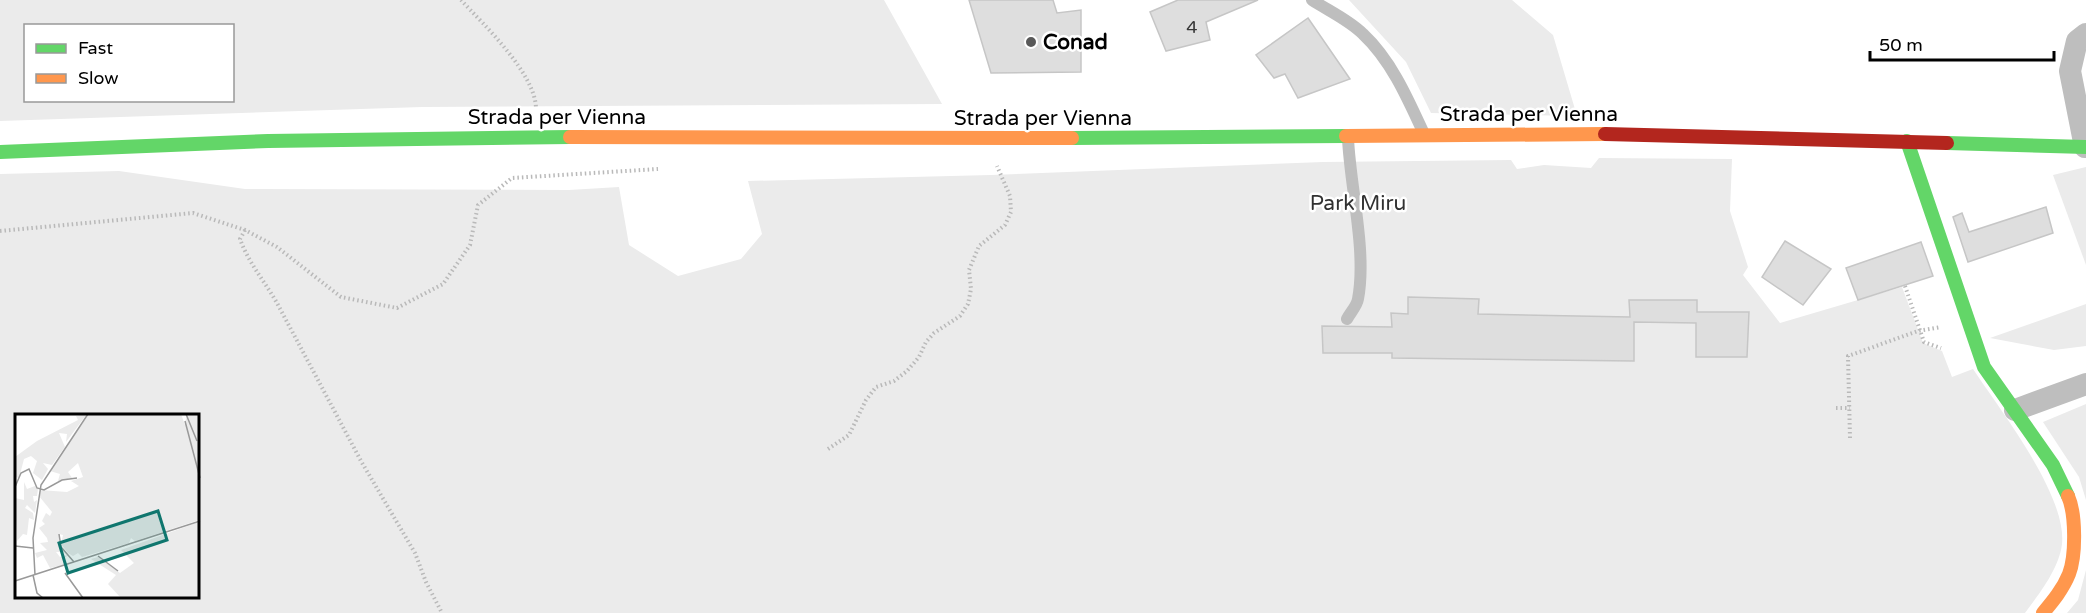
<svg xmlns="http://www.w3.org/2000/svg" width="2086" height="613" font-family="'Varela Round',sans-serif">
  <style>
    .green { fill: #ebebeb; fill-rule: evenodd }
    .building { fill: #dedede; stroke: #c6c6c6; stroke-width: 1.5 }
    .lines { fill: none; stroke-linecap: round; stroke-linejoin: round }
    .path { stroke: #b9b9b9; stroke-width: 4; stroke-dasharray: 1.5 3; stroke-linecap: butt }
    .lane { stroke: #bebebe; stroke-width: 12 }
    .street { stroke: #bebebe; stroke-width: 22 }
    .fast { stroke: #63d668; stroke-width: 14 }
    .slow { stroke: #ff974d; stroke-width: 14 }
    .jam { stroke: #b3261e; stroke-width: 14 }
    .poi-dot { fill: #595959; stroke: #fff; stroke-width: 2 }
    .labels { text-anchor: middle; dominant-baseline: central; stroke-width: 5; stroke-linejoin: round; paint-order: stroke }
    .number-label { font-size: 18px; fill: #383838 }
    .poi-label { font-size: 21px; font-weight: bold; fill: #000; stroke: #fff; text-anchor: start }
    .street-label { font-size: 21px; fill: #000; stroke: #fff }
    .park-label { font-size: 21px; fill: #313131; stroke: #fff }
    .inset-road { fill: none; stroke: #999; stroke-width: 1.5 }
    .view { fill: #0f766e; fill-opacity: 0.15; stroke: #0f766e; stroke-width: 3 }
    .inset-edge { fill: none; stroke: #000; stroke-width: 3 }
  </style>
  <rect width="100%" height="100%" fill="#fff"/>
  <g class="green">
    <path d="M0,0H884L942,104L422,107L0,121ZM26,26H232V100H26Z"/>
    <polygon points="1349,0 1512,0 1553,35 1577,116 1431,113 1406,62"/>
    <path d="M1599,158L1732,159L1730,211L1748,267L1743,275L1780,323L1902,287L1923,343L1942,351L1952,377L1973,369C2000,410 2067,495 2062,544C2059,569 2039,594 2025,613H0V174L119,171L245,189L569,190L619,187L629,245L678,276L741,259L762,234L748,181L991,175L1323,162L1511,160L1517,169L1544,165L1591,168ZM16,415H198V596H16Z"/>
    <polygon points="2086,167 2086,265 2053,175"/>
    <polygon points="2086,304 2086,346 2054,350 1990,338"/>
    <polygon points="2086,404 2086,500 2079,477 2043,422"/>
    <polygon points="2086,570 2086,613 2067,613 2078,600"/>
  </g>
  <g class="building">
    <polygon points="969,0 1053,0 1057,13 1081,10 1081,72 991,73"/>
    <polygon points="1178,0 1258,0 1206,22 1210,40 1166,51 1150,12"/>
    <polygon points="1308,18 1350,79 1298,98 1285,74 1274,78 1256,55"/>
    <polygon points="2046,207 2053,233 1968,262 1953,217 1962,213 1969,232"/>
    <polygon points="1785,241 1831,269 1803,305 1762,277"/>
    <polygon points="1921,242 1933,276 1858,300 1846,268"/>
    <polygon points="1408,297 1479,299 1478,314 1630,317 1629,300 1697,300 1697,312 1749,312 1747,357 1696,357 1696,323 1634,322 1634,361 1392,358 1392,353 1323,353 1322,326 1392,327 1391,313 1408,314"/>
  </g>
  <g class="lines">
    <g class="path">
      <path d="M461,0C484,25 536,74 536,109"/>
      <path d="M245,230L240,239C248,262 265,282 277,303L361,461L415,553L426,582L442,613"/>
      <polyline points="0,231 193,213 245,230 277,247 341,297 397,308 443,284 470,245 478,205 512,178 658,169"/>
      <polyline points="1905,286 1924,342 1941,348"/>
      <polyline points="1836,408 1850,408"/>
      <polyline points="1850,438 1848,356 1918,331 1941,327"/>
      <polyline points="828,449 849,435 866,400 876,387 894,381 907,371 919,357 926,342 934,333 960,316 968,304 971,289 969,270 979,246 1005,225 1011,212 1010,196 997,166"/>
    </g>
    <g class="lane">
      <path d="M1312,0C1329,11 1349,20 1363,34C1391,60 1408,99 1424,134"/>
      <path d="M1347,319C1350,313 1357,306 1358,299C1367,251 1350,187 1348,138"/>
    </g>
    <g class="street">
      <polyline points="2085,147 2070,71 2077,41 2086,34"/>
      <polyline points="2015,410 2086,384"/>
    </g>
    <g class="fast">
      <polyline points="1072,138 1346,136"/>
      <polyline points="1907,141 1984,367 2053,465 2068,496"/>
      <polyline points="1947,143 2086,147"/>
      <polyline points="0,152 268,141 570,137"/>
    </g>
    <g class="slow">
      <polyline points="1346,136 1605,134"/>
      <polyline points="570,137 1072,138"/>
      <path d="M2043,613C2053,601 2063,589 2069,574C2076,556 2076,514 2068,496"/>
    </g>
    <polyline class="jam" points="1605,134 1947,143"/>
  </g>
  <circle class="poi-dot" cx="1031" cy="42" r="6"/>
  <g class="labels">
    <g class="number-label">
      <text x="1192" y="27">4</text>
    </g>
    <g class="poi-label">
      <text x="1043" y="42">Conad</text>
    </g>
    <g class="street-label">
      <text x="1529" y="114">Strada per Vienna</text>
      <text x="557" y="117">Strada per Vienna</text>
      <text x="1043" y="118">Strada per Vienna</text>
    </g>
    <g class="park-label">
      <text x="1358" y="203">Park Miru</text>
    </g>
  </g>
  <g transform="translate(15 414)">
    <rect width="184" height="184" fill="#fff"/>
    <path d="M72,0L51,28L52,20L44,19L50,33L37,51L28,49L33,55L27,66L18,59L22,47L16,42L9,45L4,64L0,63V43L22,27L63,6L61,2ZM74,0H166L170,11L172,0H184V106L120,127L116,124L114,129L67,143L63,139L58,142L53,139L46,130L48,121L44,120V130L49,138H41L45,143L53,141L48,145L52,150L35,154L28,141L22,144L20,139L32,136L25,129L33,128L32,124L24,114L30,110L27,107L31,99L35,102L37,98L24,82L25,76L52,78L64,72L56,67L68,63L63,49L53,58L57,64L43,67L45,60L35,57ZM9,68L12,75L20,72L23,75L22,82H18L19,88L22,86L20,99L12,91L10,94L18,99L19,106L14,104L12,121L8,120L2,127L0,84L9,86ZM184,108V184H106L93,170L101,161L76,145L83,143L105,159L119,149L106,136Z" fill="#ebebeb"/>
    <path class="inset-road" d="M171,0L182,27M170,7L185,64M0,73L6,59L14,55L22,74L29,76L47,66L62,64M44,120L46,133L59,148M0,132L18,134M83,142L103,157M50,159L68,184M18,161L22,179L28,184M20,161L18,124L26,71L73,0M0,167L185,107"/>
    <path class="view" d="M143,97L152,126L53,159L44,129Z"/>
    <rect width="184" height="184" class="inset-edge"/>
  </g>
  <rect x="24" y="24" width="210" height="78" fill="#ffffff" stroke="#999999" stroke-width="1.5"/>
  <rect x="36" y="44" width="30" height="9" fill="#63d668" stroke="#999999" stroke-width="1.5"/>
  <text x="78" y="54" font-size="18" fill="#000000">Fast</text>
  <rect x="36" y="74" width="30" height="9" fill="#ff974d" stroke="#999999" stroke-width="1.5"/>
  <text x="78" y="84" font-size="18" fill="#000000">Slow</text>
  <path d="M1870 51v9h184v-9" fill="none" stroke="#000000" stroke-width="3"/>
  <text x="1879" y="51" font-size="18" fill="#000000" stroke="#ffffff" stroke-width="4.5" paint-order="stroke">50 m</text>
</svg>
